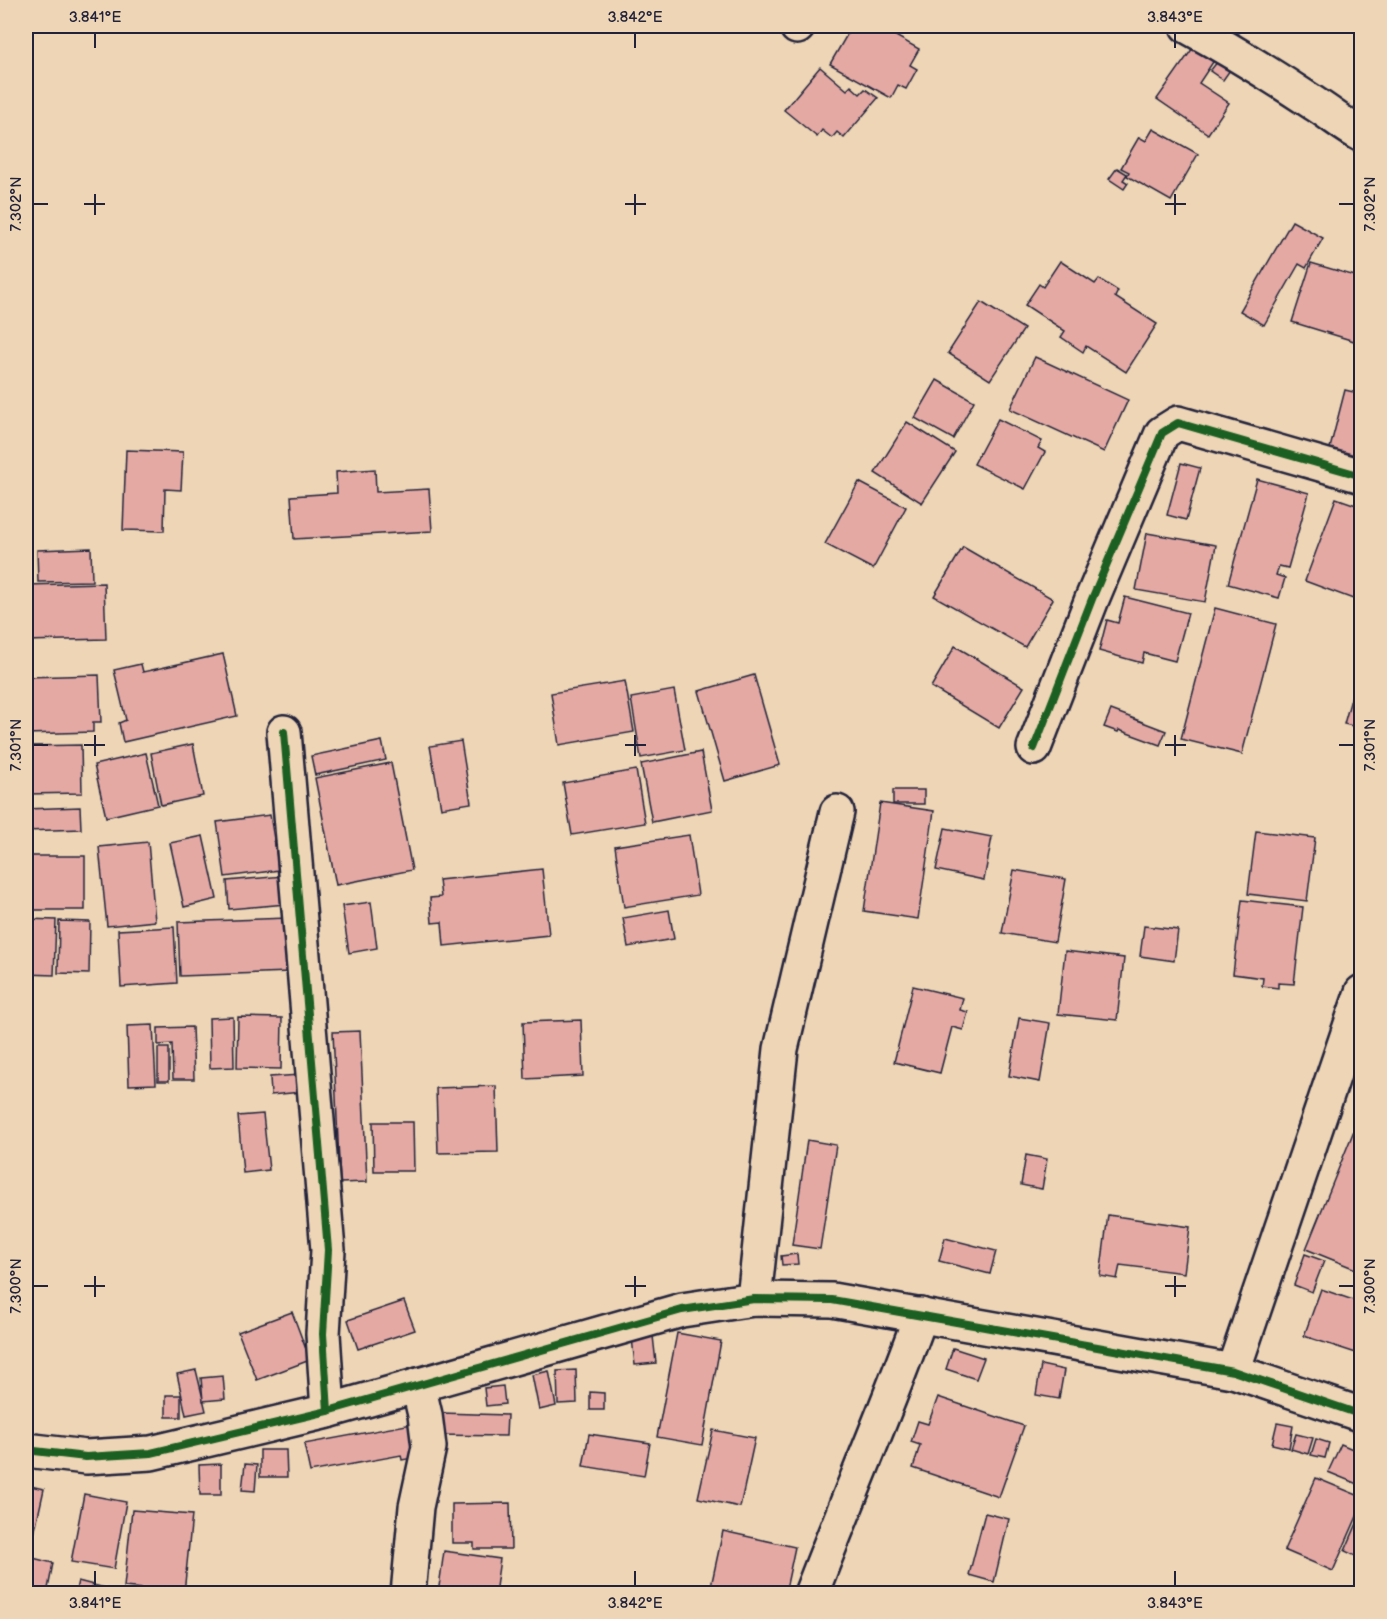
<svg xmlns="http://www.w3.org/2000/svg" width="1387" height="1619" font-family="'Balsamiq Sans',sans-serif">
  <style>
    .building { fill: #e4a9a3; stroke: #22223b; stroke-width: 1.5 }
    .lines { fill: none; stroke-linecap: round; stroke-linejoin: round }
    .minor-casing { stroke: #22223b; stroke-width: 38 }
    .minor { stroke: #edd5b5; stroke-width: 33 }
    .cycleway-casing { stroke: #edd5b5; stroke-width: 11 }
    .cycleway { stroke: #1b5e20; stroke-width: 8 }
    .ticks { fill: none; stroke: #22223b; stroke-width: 2 }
    .neatline { fill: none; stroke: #22223b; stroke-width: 2 }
    .ticks-label { font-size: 15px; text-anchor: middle; fill: #22223b }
  </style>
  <rect width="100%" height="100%" fill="#edd5b5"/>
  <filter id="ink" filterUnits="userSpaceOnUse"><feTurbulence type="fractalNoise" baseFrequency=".0167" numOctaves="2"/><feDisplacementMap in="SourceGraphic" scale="12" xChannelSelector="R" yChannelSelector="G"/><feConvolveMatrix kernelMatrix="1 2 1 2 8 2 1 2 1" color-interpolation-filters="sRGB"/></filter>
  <g filter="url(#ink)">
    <g class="building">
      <polygon points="852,26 878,26 919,49 910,65 917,69 906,89 898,85 891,98 830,64"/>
      <polygon points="1195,45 1215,59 1199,83 1229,103 1208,134 1157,99"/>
      <polygon points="1218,61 1230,70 1223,80 1210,71"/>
      <polygon points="820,67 847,90 851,86 860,94 865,89 878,98 844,138 837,132 832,138 822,130 817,137 784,110"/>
      <polygon points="1153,129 1198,154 1171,201 1127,176 1129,172 1121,168 1139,137 1146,141"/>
      <polygon points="1117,168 1127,174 1123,180 1128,183 1124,189 1109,179"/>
      <polygon points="1292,221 1323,238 1306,268 1299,264 1264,325 1240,311"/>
      <polygon points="1060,261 1095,284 1099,279 1118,291 1115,297 1157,324 1126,372 1086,346 1083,352 1061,337 1065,331 1025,305 1039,284 1043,287"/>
      <polygon points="1311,263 1362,278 1362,318 1354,341 1292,322"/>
      <polygon points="981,302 1024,329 990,380 948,353"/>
      <polygon points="1035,357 1128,400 1104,452 1010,409"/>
      <polygon points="937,380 974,401 953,439 915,418"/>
      <polygon points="1345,390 1362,394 1362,460 1329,452"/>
      <polygon points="998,419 1042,441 1038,448 1045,452 1025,489 974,464"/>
      <polygon points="907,422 955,452 922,503 875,473"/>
      <polygon points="126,450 183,452 181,490 165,489 164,531 123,530"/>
      <polygon points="1181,463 1200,468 1186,520 1167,515"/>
      <polygon points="375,469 376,492 429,489 432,531 294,539 291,496 337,493 336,472"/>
      <polygon points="1257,479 1309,493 1288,568 1279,566 1276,575 1285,578 1279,598 1228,584"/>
      <polygon points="859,482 906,507 873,569 825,544"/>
      <polygon points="1336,498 1362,507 1361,602 1305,581"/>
      <polygon points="1147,533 1216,545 1205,602 1136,590"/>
      <polygon points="963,547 1053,599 1025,647 934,596"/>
      <polygon points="91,548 92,581 38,582 37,550"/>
      <polygon points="104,583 106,639 26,641 26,585"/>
      <polygon points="1125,597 1188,613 1175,661 1144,653 1142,663 1099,651 1107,620 1118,623"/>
      <polygon points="1215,608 1276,624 1242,754 1181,739"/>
      <polygon points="955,646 1024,687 999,728 931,687"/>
      <polygon points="223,654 237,716 123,742 119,723 126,720 114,670 141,664 143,672"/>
      <polygon points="1362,659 1362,728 1344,724"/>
      <polygon points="99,675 101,722 93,722 93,732 26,734 26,677"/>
      <polygon points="754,675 780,765 725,781 699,691"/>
      <polygon points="625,681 634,732 559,745 551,693"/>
      <polygon points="674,690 685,750 641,758 631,698"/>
      <polygon points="1111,710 1166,731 1160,745 1119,730 1118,732 1104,727"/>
      <polygon points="382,741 386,760 315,775 311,756"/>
      <polygon points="461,741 471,803 441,808 430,746"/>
      <polygon points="193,744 203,796 161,805 151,753"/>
      <polygon points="81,745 82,793 26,794 26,746"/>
      <polygon points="701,752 712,810 652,822 641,764"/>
      <polygon points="146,753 158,805 106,817 94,765"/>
      <polygon points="391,763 412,870 336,885 315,778"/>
      <polygon points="636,770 645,823 572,835 563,783"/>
      <rect x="893" y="790" width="31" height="14"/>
      <polygon points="880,803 934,811 918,919 864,911"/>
      <polygon points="80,807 81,829 26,831 26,809"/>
      <polygon points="270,815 279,870 225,877 217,822"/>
      <polygon points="945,828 992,837 984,880 936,870"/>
      <polygon points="1256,831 1315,838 1307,901 1248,894"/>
      <polygon points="689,835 698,895 624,907 615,846"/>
      <polygon points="203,836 217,899 184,907 170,843"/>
      <polygon points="148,842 155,921 107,926 99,847"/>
      <rect x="26" y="856" width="59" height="54"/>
      <polygon points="542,869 549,935 444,946 442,922 432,923 430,898 441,897 439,880"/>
      <polygon points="1014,870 1066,879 1055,942 1002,933"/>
      <polygon points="295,875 297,903 229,909 227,881"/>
      <polygon points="1242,900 1303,907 1294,984 1278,983 1278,988 1262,986 1263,978 1233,974"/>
      <polygon points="371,902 377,948 349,953 342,906"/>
      <polygon points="669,910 674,939 628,947 623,918"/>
      <polygon points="288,918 290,972 180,976 178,922"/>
      <polygon points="26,919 56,920 54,975 26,974"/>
      <polygon points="59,921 90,922 89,974 58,973"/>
      <polygon points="1144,926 1178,930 1174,961 1140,956"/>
      <polygon points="174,927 177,983 121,987 118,930"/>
      <polygon points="1065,951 1124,958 1117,1020 1058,1014"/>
      <polygon points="913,986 963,998 960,1010 968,1012 963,1030 952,1027 940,1073 894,1062"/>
      <polygon points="233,1017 234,1067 210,1068 209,1018"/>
      <polygon points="238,1017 282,1018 281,1069 237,1068"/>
      <polygon points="1019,1018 1050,1023 1040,1082 1009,1076"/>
      <polygon points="581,1020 583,1076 525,1079 523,1022"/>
      <polygon points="153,1025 156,1084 129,1085 127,1026"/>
      <polygon points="192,1027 194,1079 173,1079 172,1044 158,1045 158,1028"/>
      <polygon points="360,1031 367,1182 340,1183 333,1032"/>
      <rect x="158" y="1048" width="11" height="33"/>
      <polygon points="300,1075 301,1092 271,1095 270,1077"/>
      <polygon points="496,1086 498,1152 438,1153 436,1088"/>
      <polygon points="263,1114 269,1170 243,1173 238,1116"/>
      <polygon points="1359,1118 1362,1118 1362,1262 1358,1270 1306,1249"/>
      <polygon points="373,1122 413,1122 414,1171 374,1171"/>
      <polygon points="807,1140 836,1145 820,1249 792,1245"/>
      <polygon points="1026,1155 1047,1159 1042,1189 1021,1185"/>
      <polygon points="1108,1215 1190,1227 1184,1273 1120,1265 1117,1279 1100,1276"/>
      <polygon points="945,1238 996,1251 990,1274 939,1261"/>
      <polygon points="797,1254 798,1264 782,1265 781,1256"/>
      <polygon points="1305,1254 1324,1261 1312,1292 1294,1285"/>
      <polygon points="1321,1289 1362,1303 1362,1355 1304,1336"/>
      <polygon points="404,1301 415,1330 358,1349 348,1320"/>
      <polygon points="292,1312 310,1360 257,1380 238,1332"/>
      <polygon points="677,1333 721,1341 702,1445 657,1437"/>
      <polygon points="653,1336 656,1363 635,1365 632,1338"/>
      <polygon points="953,1348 984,1358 976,1379 946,1369"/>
      <polygon points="1041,1365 1064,1370 1059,1399 1036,1395"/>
      <polygon points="196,1370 206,1411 186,1415 177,1374"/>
      <polygon points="576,1370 577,1403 558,1404 557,1371"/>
      <polygon points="549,1371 556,1406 539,1410 532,1375"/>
      <polygon points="223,1376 225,1399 203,1401 201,1378"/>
      <polygon points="503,1386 505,1404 486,1406 484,1388"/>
      <polygon points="590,1392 604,1393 604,1410 590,1410"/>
      <rect x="166" y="1395" width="15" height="22"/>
      <polygon points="938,1397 1024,1426 999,1497 913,1468 920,1445 911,1442 918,1421 928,1424"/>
      <polygon points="441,1413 507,1415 506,1436 435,1435"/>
      <polygon points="417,1423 424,1456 402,1460 401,1455 310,1472 304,1444"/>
      <polygon points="1277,1423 1293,1426 1289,1448 1272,1444"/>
      <polygon points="713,1430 755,1438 740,1507 698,1498"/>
      <polygon points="589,1434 650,1443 644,1476 583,1466"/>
      <polygon points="1296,1434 1313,1438 1308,1454 1291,1449"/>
      <polygon points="1316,1439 1329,1443 1325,1458 1311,1455"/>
      <polygon points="1341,1444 1362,1453 1362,1486 1328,1472"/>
      <polygon points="260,1450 286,1450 287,1477 260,1477"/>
      <polygon points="221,1464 221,1495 200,1495 199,1465"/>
      <polygon points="245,1464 257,1465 255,1491 242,1490"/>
      <polygon points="1316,1478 1362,1497 1362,1505 1333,1571 1284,1550"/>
      <polygon points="26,1485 44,1489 27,1566 26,1565"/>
      <polygon points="84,1494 126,1502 114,1569 71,1562"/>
      <polygon points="510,1503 511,1549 474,1549 474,1543 452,1543 452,1504"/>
      <polygon points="132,1510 192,1515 184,1593 124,1587"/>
      <polygon points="1362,1512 1362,1559 1345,1551"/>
      <polygon points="985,1513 1009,1519 994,1582 969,1575"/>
      <polygon points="723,1531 795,1547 785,1594 722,1594 710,1591"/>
      <polygon points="444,1551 500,1559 495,1594 438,1594"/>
      <polygon points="33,1558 53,1563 47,1594 26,1594 26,1578 29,1579"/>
      <polygon points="78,1581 117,1591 117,1594 75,1594"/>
    </g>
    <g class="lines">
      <g class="minor-casing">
        <g id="minor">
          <path d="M1187,26C1231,50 1273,76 1315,104C1331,114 1345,126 1362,135"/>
          <polyline points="797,27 798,26"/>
          <polyline points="284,732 328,1250 323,1334 328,1411"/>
          <polyline points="1034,748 1092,599 1162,433 1178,423 1362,476"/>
          <polyline points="754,1299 781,1049 837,812"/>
          <polyline points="1233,1371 1362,992"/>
          <polyline points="26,1450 86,1457 151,1453 328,1411 682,1310 754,1299 832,1300 1233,1371 1362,1415"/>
          <polyline points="408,1594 416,1507 429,1447 425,1415 418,1385"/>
          <path d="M811,1594C847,1500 887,1409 921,1315"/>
        </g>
      </g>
      <use href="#minor" class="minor"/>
      <g class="cycleway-casing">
        <g id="cycleway">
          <polyline points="284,732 328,1250 323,1334 328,1411"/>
          <polyline points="1034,748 1092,599 1162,433 1178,423 1362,476"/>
          <polyline points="26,1450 86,1457 151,1453 328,1411 682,1310 754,1299 832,1300 1233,1371 1362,1415"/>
        </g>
      </g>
      <use href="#cycleway" class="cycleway"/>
    </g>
  </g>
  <path class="ticks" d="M95,33V48M635,33V48M1175,33V48M95,194V215M635,194V215M1175,194V215M33,204H48M84,204H105M625,204H646M1165,204H1186M1339,204H1354M95,735V756M635,735V756M1175,735V756M33,745H48M84,745H105M625,745H646M1165,745H1186M1339,745H1354M95,1276V1297M635,1276V1297M1175,1276V1297M33,1286H48M84,1286H105M625,1286H646M1165,1286H1186M1339,1286H1354M95,1571V1586M635,1571V1586M1175,1571V1586"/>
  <rect width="1387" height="1619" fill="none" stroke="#edd5b5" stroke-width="66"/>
  <rect x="33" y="33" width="1321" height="1553" class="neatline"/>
  <g class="ticks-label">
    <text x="95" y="22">3.841°E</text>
    <text x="635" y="22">3.842°E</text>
    <text x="1175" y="22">3.843°E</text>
    <text transform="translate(16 204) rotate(-90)" y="5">7.302°N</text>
    <text transform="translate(1370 204) rotate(-90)" y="5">7.302°N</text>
    <text transform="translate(16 745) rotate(-90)" y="5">7.301°N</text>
    <text transform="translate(1370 745) rotate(-90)" y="5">7.301°N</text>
    <text transform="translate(16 1286) rotate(-90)" y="5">7.300°N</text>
    <text transform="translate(1370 1286) rotate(-90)" y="5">7.300°N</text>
    <text x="95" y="1608">3.841°E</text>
    <text x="635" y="1608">3.842°E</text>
    <text x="1175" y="1608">3.843°E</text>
  </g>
</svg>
